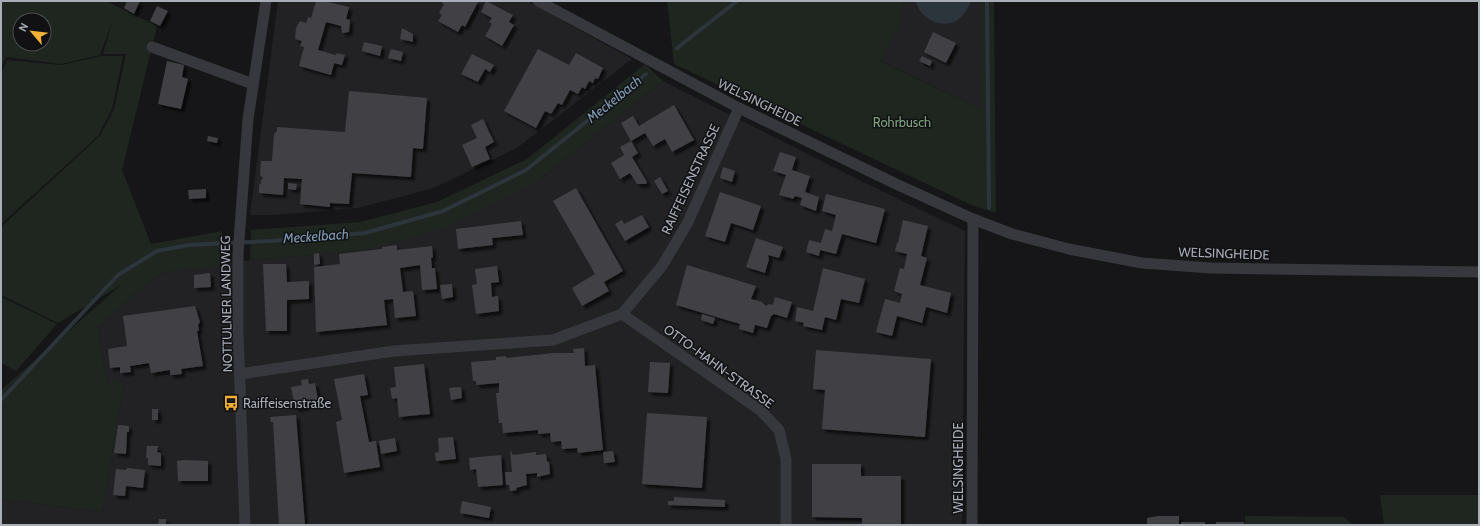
<svg xmlns="http://www.w3.org/2000/svg" width="1480" height="526" font-family="Cabin,sans-serif">
  <style>
    .built { fill: #222225 }
    .green { fill: #1e261f; fill-rule: evenodd }
    .water { fill: #2c353c }
    .lines { fill: none; stroke-linecap: round; stroke-linejoin: round }
    .stream { stroke: #2c353c; stroke-width: 4 }
    .building { fill: #404145; filter: url(#shadow) }
    .street { stroke: #37383d; stroke-width: 11 }
    .labels { text-anchor: middle; dominant-baseline: central; stroke-width: 3; stroke-linejoin: round; paint-order: stroke }
    .street-label { font-size: 13px; fill: #a8adb8; stroke: #111113 }
    .park-label { font-size: 13px; fill: #7fa381; stroke: #111113 }
    .poi-label { font-size: 13px; fill: #a8adb8; stroke: #111113; text-anchor: start }
    .water-label { font-size: 14px; font-style: italic; fill: #7f9bb3; stroke: #111113 }
  </style>
  <defs>
    <filter id="shadow"><feDropShadow dx="3.5" dy="3.5" stdDeviation="1" flood-color="#0009"/></filter>
  </defs>
  <rect width="100%" height="100%" fill="#161618"/>
  <g class="built">
    <polygon points="278,1 527,1 632,59 517,148 434,188 358,208 273,215 250,215"/>
    <polygon points="904,1 981,1 981,109 879,60 900,24"/>
    <polygon points="663,81 861,181 965,231 962,525 1,525 1,499 102,512 124,382 107,383 98,328 141,288 162,273 250,260 359,251 539,180"/>
  </g>
  <g class="green">
    <path d="M1,1H106L157,26L122,170L151,244L222,231V265L162,273L141,288L98,328L107,383L124,382L102,512L1,499V390L121,285L58,323L1,295V227L99,137L114,110L126,54H103L113,20L100,55L61,64L6,57L1,68ZM20,20H44V44H20Z"/>
    <polygon points="667,1 904,1 900,24 880,61 981,109 981,1 994,1 996,213 974,206 914,178 674,64"/>
    <polygon points="102,56 123,56 112,109 98,136 1,224 1,73 7,60 61,65"/>
    <polygon points="645,64 663,81 539,180 442,229 359,251 250,260 251,230 360,222 437,202 527,159"/>
    <polygon points="1,297 57,324 16,371 1,363"/>
    <polygon points="1380,495 1479,495 1479,525 1384,525"/>
    <polygon points="1245,516 1344,517 1353,525 1245,525"/>
  </g>
  <path class="water" d="M916,1H971C968,9 964,16 956,21C940,29 919,18 916,1Z"/>
  <g class="lines">
    <g class="stream">
      <polyline points="987,1 989,208"/>
      <polyline points="677,48 737,1"/>
      <polyline points="1,400 118,275 157,251 189,245 271,241 365,233 443,211 526,170 646,74"/>
    </g>
  </g>
  <g class="building">
    <polygon points="127,1 140,1 134,14 124,8"/>
    <polygon points="316,1 324,1 349,7 346,19 350,20 349,32 342,33 341,26 326,22 318,50 336,55 337,53 345,55 342,65 334,63 331,75 299,66 304,47 300,46 302,41 295,39 296,28 300,21 306,23 308,17 311,18"/>
    <polygon points="443,1 475,1 478,2 465,27 462,25 458,32 438,21 442,15 439,13 444,4 442,3"/>
    <polygon points="486,1 513,15 509,22 514,25 502,46 485,36 492,24 489,22 492,18 481,12"/>
    <polygon points="157,6 168,11 160,26 150,21"/>
    <polygon points="402,28 413,34 413,42 400,39"/>
    <polygon points="933,32 956,43 946,63 924,52"/>
    <polygon points="364,42 382,46 380,56 362,51"/>
    <polygon points="391,49 403,52 401,61 388,58"/>
    <polygon points="538,49 569,65 576,53 603,68 598,79 595,78 593,83 589,81 585,89 582,87 578,94 570,90 562,105 558,103 551,114 545,111 536,128 504,111"/>
    <polygon points="472,54 494,65 490,72 485,69 478,82 461,74"/>
    <polygon points="922,56 932,61 930,66 919,61"/>
    <polygon points="167,61 184,65 182,77 188,79 181,109 158,104"/>
    <polygon points="349,91 427,98 423,149 413,148 411,177 352,173 349,204 330,203 330,207 300,204 302,179 284,178 283,195 259,193 259,185 262,182 260,182 263,178 260,175 261,161 272,161 274,134 277,131 277,127 345,132"/>
    <polygon points="674,105 694,140 672,152 665,139 653,146 645,133 631,141 621,123 633,116 639,126"/>
    <polygon points="483,119 494,142 485,147 490,159 472,167 462,145 477,138 471,125"/>
    <polygon points="208,136 218,138 217,143 207,141"/>
    <polygon points="631,141 638,153 632,157 647,182 646,184 637,184 630,173 620,179 611,163 624,155 620,147"/>
    <polygon points="780,152 796,157 792,170 810,176 805,192 819,197 816,211 800,205 802,198 795,196 793,199 779,195 786,175 773,171"/>
    <polygon points="723,167 735,171 732,182 720,178"/>
    <polygon points="660,177 668,191 662,194 654,181"/>
    <polygon points="288,183 297,184 296,190 288,189"/>
    <polygon points="576,188 623,271 604,282 609,291 582,306 572,288 595,274 553,201"/>
    <polygon points="206,189 206,198 189,199 188,190"/>
    <polygon points="720,192 761,206 753,230 731,223 725,242 705,236"/>
    <polygon points="826,194 885,209 876,243 842,234 836,254 820,250 819,256 806,252 809,240 821,243 825,229 832,231 836,215 822,211"/>
    <polygon points="642,215 649,227 625,241 615,224 622,220 624,224"/>
    <polygon points="903,220 928,226 921,256 927,258 920,285 951,293 947,313 926,307 922,323 897,316 892,336 876,332 885,299 900,303 902,294 894,291 900,268 904,269 907,254 895,251 897,243 898,243"/>
    <polygon points="521,221 523,235 492,238 493,245 458,249 456,229"/>
    <polygon points="756,238 783,247 779,258 768,255 769,259 765,273 746,267"/>
    <polygon points="397,245 397,250 432,246 433,257 431,258 432,268 435,268 437,289 422,290 420,265 400,268 403,292 413,291 416,316 395,318 393,299 384,300 387,325 316,332 314,267 340,264 339,254 382,249 382,247"/>
    <polygon points="319,253 320,264 314,265 314,254"/>
    <polygon points="263,264 286,264 287,282 309,281 309,299 287,300 287,331 266,331"/>
    <polygon points="687,265 756,286 751,299 762,302 766,306 769,304 773,305 775,297 792,302 787,318 774,314 771,316 767,328 755,325 753,333 739,329 740,324 676,305"/>
    <polygon points="497,266 499,282 491,283 492,297 498,296 499,311 476,314 472,285 477,284 475,269"/>
    <polygon points="823,268 865,279 859,303 841,299 836,320 825,317 822,330 803,326 804,323 795,321 797,307 813,311"/>
    <polygon points="210,273 211,287 194,288 194,275"/>
    <polygon points="452,284 453,297 442,299 440,285"/>
    <polygon points="195,306 200,322 198,325 199,331 197,331 203,366 181,369 182,374 170,375 170,370 151,373 149,363 130,366 131,372 120,373 120,367 110,368 108,349 127,346 123,316"/>
    <polygon points="702,314 715,318 713,324 701,320"/>
    <polygon points="584,348 585,366 595,365 603,450 578,453 577,448 562,449 561,441 551,442 550,433 538,434 538,430 503,433 502,423 499,423 496,393 499,393 499,383 476,385 476,381 473,381 471,362 496,360 496,357 506,356 506,358 554,353 574,353 573,349"/>
    <polygon points="816,350 931,359 925,437 822,429 825,390 813,389"/>
    <polygon points="650,362 670,363 668,393 648,392"/>
    <polygon points="424,364 430,414 399,417 397,398 392,399 390,388 396,387 394,367"/>
    <polygon points="364,374 368,395 360,396 369,442 376,441 380,467 344,473 336,422 342,420 334,379"/>
    <polygon points="308,379 309,384 315,383 318,400 305,402 306,407 295,408 291,387 302,385 301,380"/>
    <polygon points="461,387 462,398 451,400 449,388"/>
    <rect x="152" y="409" width="6" height="11"/>
    <polygon points="647,413 707,417 702,488 642,484"/>
    <polygon points="296,415 305,525 279,525 273,422 271,422 270,417"/>
    <polygon points="118,425 129,426 129,432 127,432 126,454 114,453"/>
    <polygon points="453,437 456,459 436,461 435,453 439,452 438,438"/>
    <polygon points="395,438 397,451 381,454 379,441"/>
    <polygon points="147,446 158,446 157,452 161,453 161,466 148,465 148,458 146,458"/>
    <polygon points="510,450 513,455 536,452 536,455 546,454 547,462 549,461 550,474 537,477 537,473 526,474 527,485 516,488 517,490 510,491 509,485 506,485 505,472 512,472"/>
    <polygon points="613,451 615,462 604,463 603,452"/>
    <polygon points="501,455 503,485 478,487 476,469 470,470 469,458"/>
    <polygon points="184,460 208,461 208,481 178,481 177,461"/>
    <polygon points="812,464 861,464 861,476 901,476 901,525 862,525 862,518 812,517"/>
    <polygon points="127,468 145,470 143,488 126,486 125,496 113,495 116,469 126,470"/>
    <polygon points="674,497 725,500 725,507 668,505 668,501 674,501"/>
    <polygon points="462,501 491,507 489,518 460,513"/>
    <polygon points="1158,516 1179,516 1179,525 1147,525 1147,518"/>
    <polygon points="159,519 166,519 166,525 158,525"/>
    <rect x="1181" y="522" width="24" height="3"/>
    <rect x="1216" y="522" width="28" height="3"/>
  </g>
  <g class="lines">
    <g class="street">
      <polyline points="538,1 739,108 896,184 973,219 1012,234 1069,249 1142,263 1211,268 1479,272"/>
      <polyline points="152,47 253,84"/>
      <polyline points="622,314 760,410 779,430 786,459 786,525"/>
      <polyline points="240,374 394,351 553,340 622,314 662,266 687,224 739,108"/>
      <polyline points="245,525 238,332 238,254 248,119 266,1"/>
      <polyline points="972,525 973,219"/>
    </g>
  </g>
  <defs>
    <g id="bus-bare" transform="scale(1.2)"><path d="M-5-6H5V4H4V6H2V4H-2V6H-4V4H-5ZM-3.5-4V0h7V-4ZM-3.5 1.2v1.5H-2V1.2ZM2 1.2v1.5H3.5V1.2Z" fill="#f2b134" stroke="#111113" stroke-width="2.5" paint-order="stroke"/></g>
  </defs>
  <g fill-rule="evenodd">
    <use href="#bus-bare" x="231" y="403"/>
  </g>
  <g class="labels">
    <g class="street-label">
      <text transform="translate(760 102) rotate(26)">WELSINGHEIDE</text>
      <text transform="translate(690 179) rotate(-65)">RAIFFEISENSTRASSE</text>
      <text transform="translate(1224 253) rotate(2)">WELSINGHEIDE</text>
      <text transform="translate(226 304) rotate(-91)">NOTTULNER LANDWEG</text>
      <text transform="translate(719 366) rotate(36)">OTTO-HAHN-STRASSE</text>
      <text transform="translate(958 468) rotate(-90)">WELSINGHEIDE</text>
    </g>
    <g class="park-label">
      <text x="902" y="122">Rohrbusch</text>
    </g>
    <g class="poi-label">
      <text x="243" y="403">Raiffeisenstraße</text>
    </g>
    <g class="water-label">
      <text transform="translate(614 99) rotate(-39)">Meckelbach</text>
      <text transform="translate(316 236) rotate(-4)">Meckelbach</text>
    </g>
  </g>
  <rect width="1480" height="526" fill="none" stroke="#a8adb8" stroke-width="4"/>
  <g transform="translate(32 32) rotate(298)"><circle r="19" fill="#111113" stroke="#4d4f55"/>
  <path d="M0-3L7 15L0 10L-7 15Z" fill="#f2b134"/>
  <text y="-6" font-size="11" font-weight="bold" text-anchor="middle" fill="#a8adb8">N</text>
  </g>
</svg>
